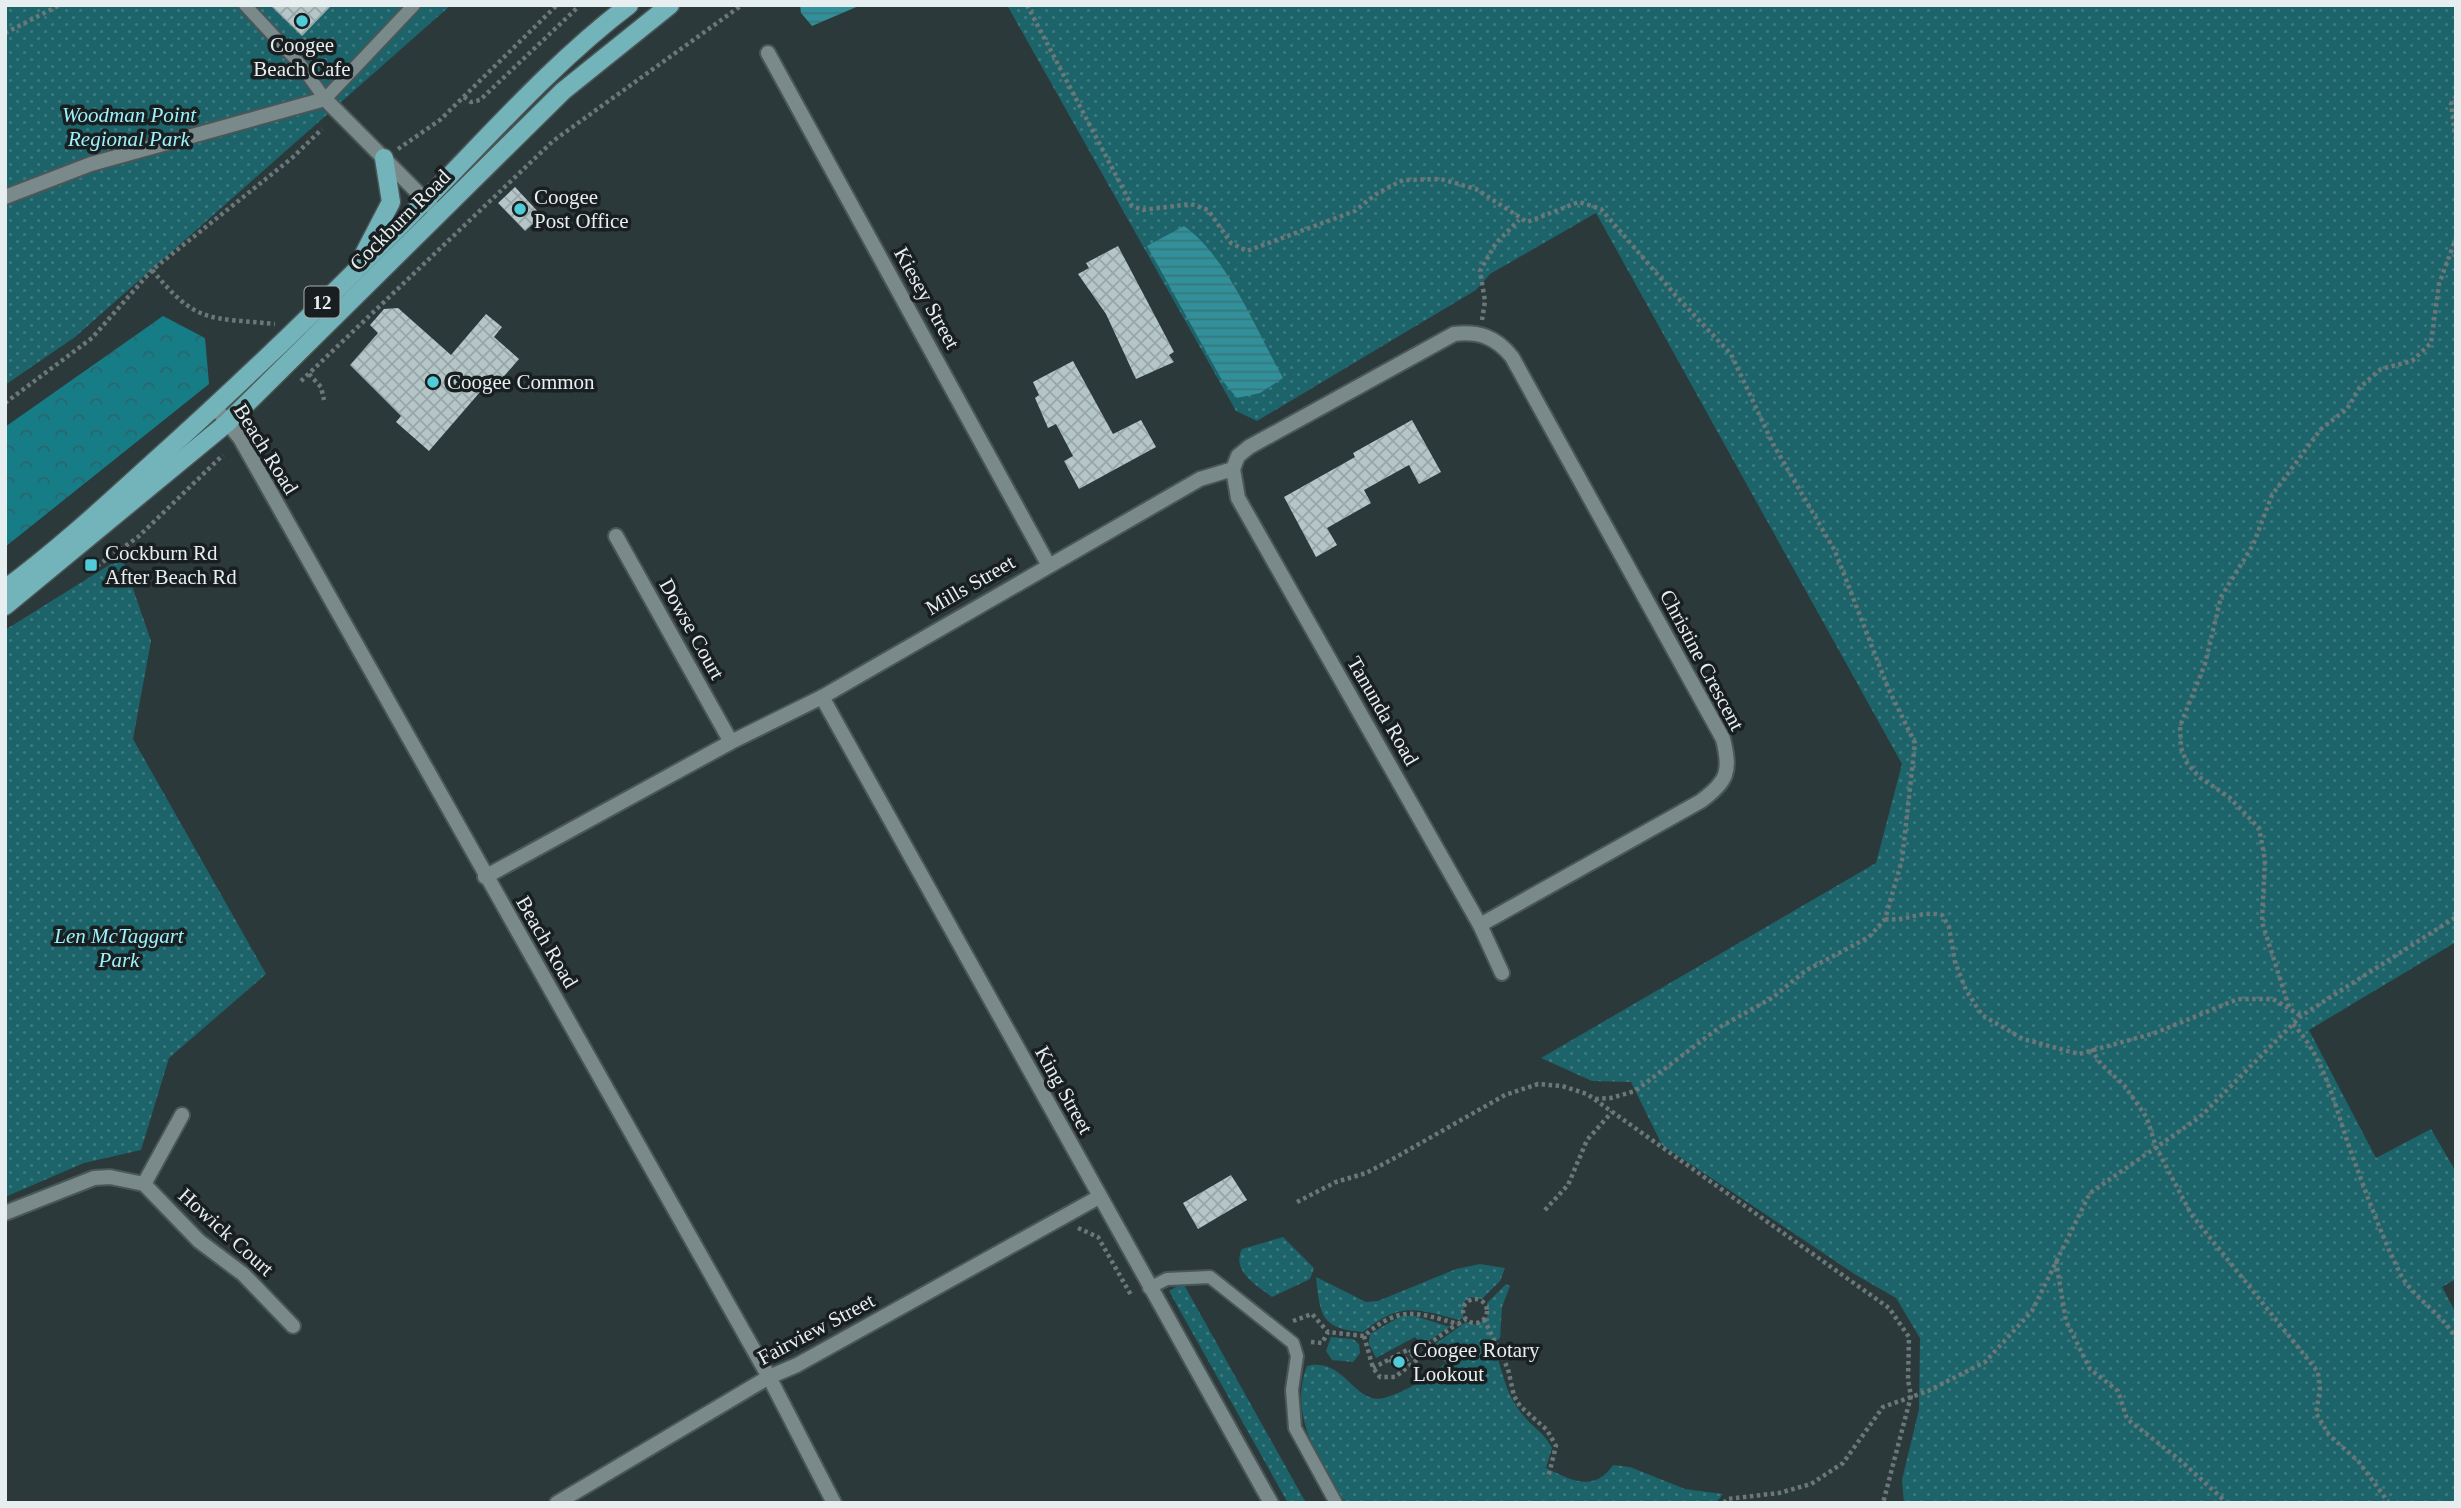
<svg xmlns="http://www.w3.org/2000/svg" width="2461" height="1508" font-family="Georgia,serif">
  <style>
    .grass { fill: url(#grass-dots) }
    .forest { fill: url(#forest-crowns) }
    .water { fill: url(#water-rules) }
    .building { fill: url(#building-cross-hatch) }
    .lines { fill: none; stroke-linecap: round; stroke-linejoin: round }
    .lane-casing { stroke: #4b5657; stroke-width: 16 }
    .street-casing { stroke: #4b5657; stroke-width: 18 }
    .primary-casing { stroke: #4b5657; stroke-width: 21 }
    .path { stroke: #6b7778; stroke-width: 4.5; stroke-dasharray: 3.5 3.5; stroke-linecap: butt }
    .lane { stroke: #7a8a8b; stroke-width: 12 }
    .street { stroke: #7a8a8b; stroke-width: 14 }
    .primary { stroke: #73b3ba; stroke-width: 18 }
    .poi-dot { fill: #52cbd8; stroke: #191f20; stroke-width: 2.5 }
    .labels { text-anchor: middle; dominant-baseline: central; stroke-width: 7; stroke-linejoin: round; paint-order: stroke }
    .shield { fill: #191f20; stroke: #a8b0b1; stroke-width: 2 }
    .shield-label { font-size: 19px; font-weight: bold; fill: #e6eeef }
    .poi-label { font-size: 21px; fill: #e6eeef; stroke: #191f20; text-anchor: start }
    .park-label { font-size: 21px; font-style: italic; fill: #9cf1fb; stroke: #191f20 }
    .street-label { font-size: 21px; fill: #e6eeef; stroke: #191f20 }
  </style>
  <defs>
    <pattern id="grass-dots" width="8" height="8" patternUnits="userSpaceOnUse" patternTransform="scale(1.75)"><rect width="8" height="8" fill="#1c636a"/><path d="M2 2h.1M6 6h.1" fill="none" stroke="#3d7a80" stroke-width="1.8" stroke-linecap="round"/></pattern>
    <pattern id="forest-crowns" width="20" height="18" patternUnits="userSpaceOnUse" patternTransform="scale(1.75)"><rect width="20" height="18" fill="#167d87"/><path d="M2 6a3 3 0 1 1 6 0M12 15a3 3 0 1 1 6 0" fill="none" stroke="#2b656b"/></pattern>
    <pattern id="water-rules" width="6" height="5" patternUnits="userSpaceOnUse" patternTransform="scale(1.75)"><rect width="6" height="5" fill="#32909a"/><path d="M0 2.5h6" fill="none" stroke="#39767d"/></pattern>
    <pattern id="building-cross-hatch" width="8" height="8" patternUnits="userSpaceOnUse" patternTransform="scale(1.75)"><rect width="8" height="8" fill="#b5c6c8"/><path d="M0 0l8 8M0 8l8-8" fill="none" stroke="#99a6a8"/></pattern>
  </defs>
  <rect width="100%" height="100%" fill="#2c393b"/>
  <g class="grass">
    <polygon points="5,5 451,5 75,337 5,385"/>
    <polygon points="1007,5 2456,5 2456,942 2309,1030 2376,1158 2431,1129 2456,1172 2456,1279 2442,1287 2456,1313 2456,1503 1904,1503 1902,1480 1919,1409 1920,1338 1896,1298 1856,1275 1662,1145 1631,1082 1592,1081 1541,1058 1876,863 1902,764 1596,213 1490,274 1476,290 1257,421 1236,411"/>
    <polygon points="122,557 151,641 133,739 266,974 169,1058 141,1150 84,1163 5,1197 5,630"/>
    <path d="M1283,1237L1314,1268L1310,1279L1272,1297C1256,1285 1231,1271 1242,1249Z"/>
    <path d="M1480,1264L1505,1268L1500,1281L1482,1299L1470,1297L1464,1302L1463,1317L1459,1320C1415,1308 1400,1302 1363,1332C1322,1329 1320,1317 1316,1277L1366,1302L1378,1301L1456,1269Z"/>
    <polygon points="1183,1283 1306,1503 1288,1503 1169,1291"/>
    <path d="M1506,1284L1510,1286L1502,1307L1500,1338L1481,1351L1498,1359C1504,1380 1509,1399 1523,1415C1534,1429 1543,1431 1552,1448L1546,1468C1571,1480 1594,1493 1613,1465L1630,1467L1685,1489L1723,1494L1716,1503H1346C1319,1464 1288,1413 1307,1366C1344,1356 1354,1405 1384,1398C1407,1392 1429,1376 1447,1362L1433,1358L1429,1350L1432,1346L1466,1322L1477,1325L1489,1315L1487,1303Z"/>
    <polygon points="1401,1316 1415,1316 1450,1327 1422,1345 1415,1337 1376,1358 1369,1344 1370,1334"/>
    <polygon points="1331,1337 1353,1339 1359,1344 1360,1353 1353,1362 1332,1360 1326,1351"/>
  </g>
  <polygon class="forest" points="163,316 205,338 209,384 5,547 5,427"/>
  <g class="water">
    <polygon points="800,5 861,5 812,26 801,13"/>
    <path d="M1184,226C1227,256 1257,332 1283,378L1260,393L1237,398L1222,380L1147,246Z"/>
  </g>
  <g class="building">
    <polygon points="270,5 332,5 302,36"/>
    <polygon points="515,187 542,216 525,231 498,203"/>
    <polygon points="1118,246 1174,352 1169,355 1174,362 1136,379 1106,314 1078,274 1089,268 1086,263"/>
    <polygon points="398,308 451,355 486,314 502,327 494,337 519,359 486,397 480,392 429,451 396,422 401,416 350,365 378,333 370,325 384,309"/>
    <polygon points="1073,361 1113,434 1141,420 1156,447 1079,489 1064,461 1073,456 1056,424 1048,428 1035,398 1039,395 1033,382"/>
    <polygon points="1412,420 1441,472 1419,484 1409,465 1364,490 1371,503 1327,528 1337,545 1316,557 1284,497 1355,457 1353,453"/>
    <polygon points="1231,1175 1247,1200 1198,1229 1183,1203"/>
  </g>
  <g class="lines">
    <g class="lane-casing">
      <g id="lane">
        <polyline points="245,5 300,64 325,99 414,5"/>
        <polyline points="1149,1288 1167,1279 1210,1277 1293,1343 1297,1356 1292,1390 1295,1428 1336,1503"/>
      </g>
    </g>
    <g class="street-casing">
      <g id="street">
        <polyline points="768,53 1048,564"/>
        <polyline points="5,197 91,164 325,99 439,214"/>
        <polyline points="215,407 240,438 769,1377 834,1503"/>
        <polyline points="1233,469 1238,498 1480,925 1502,973"/>
        <polyline points="616,536 731,742"/>
        <polyline points="822,697 1271,1503"/>
        <path d="M485,877L731,742L822,697L1200,479L1233,469L1238,456L1249,447L1454,334C1479,331 1496,337 1512,357L1723,739C1731,771 1728,781 1701,801L1480,925"/>
        <polyline points="144,1184 182,1115"/>
        <polyline points="5,1213 94,1178 110,1177 144,1184 199,1241 243,1274 293,1326"/>
        <polyline points="557,1503 769,1377 797,1365 1099,1197"/>
      </g>
    </g>
    <g class="primary-casing">
      <g id="primary">
        <polyline points="365,252 391,202 384,158"/>
        <path d="M5,589C55,552 101,510 147,468C243,382 336,292 426,200C492,133 554,62 629,5"/>
        <polyline points="5,606 227,423 563,91 670,5"/>
      </g>
    </g>
    <g class="path">
      <polyline points="1027,5 1132,206 1143,210 1191,204 1208,210 1231,243 1247,251 1355,211 1376,194 1403,180 1441,179 1476,189 1527,222 1579,202 1601,209 1677,297 1731,354 1773,444 1835,551 1888,688 1915,743 1902,860 1885,919 1869,937 1805,971 1772,998 1720,1027 1635,1091 1611,1098 1593,1099"/>
      <polyline points="5,33 60,5"/>
      <polyline points="2456,96 2451,104 2456,142"/>
      <polyline points="464,97 471,102 480,100 577,8"/>
      <polyline points="398,149 440,120 557,5"/>
      <path d="M152,270C198,325 208,317 275,324"/>
      <polyline points="1482,320 1485,301 1480,271 1496,243 1519,220"/>
      <polyline points="309,374 321,387 324,400"/>
      <polyline points="301,381 553,141 742,5"/>
      <polyline points="5,403 92,338 152,270 292,158 322,129"/>
      <polyline points="97,566 138,537 223,455"/>
      <path d="M1885,919C1906,922 1920,910 1942,915L1949,927L1955,962L1966,990L1982,1015L2023,1039L2079,1054L2155,1033L2238,999H2273L2301,1016"/>
      <polyline points="2289,1007 2262,922 2265,860 2259,828 2229,797 2199,777 2187,763 2181,748 2180,726 2205,664 2221,597 2253,545 2272,495 2321,429 2347,409 2360,387 2381,369 2412,361 2431,343 2439,284 2456,238"/>
      <path d="M2293,1024C2328,1062 2336,1113 2354,1160C2367,1196 2381,1234 2398,1269C2410,1297 2442,1312 2456,1339"/>
      <polyline points="2091,1049 2101,1064 2124,1085 2147,1118 2156,1147 2191,1214 2318,1372 2320,1390 2316,1413 2329,1435 2359,1462 2389,1503"/>
      <polyline points="1297,1202 1336,1182 1366,1173 1391,1160 1505,1095 1538,1084 1562,1086 1587,1094 1889,1308 1909,1337 1908,1380 1911,1396 1883,1503"/>
      <polyline points="1545,1210 1568,1185 1587,1140 1612,1112"/>
      <polyline points="1078,1228 1098,1237 1131,1295"/>
      <polyline points="2056,1261 2066,1321 2090,1369 2118,1391 2127,1419 2180,1460 2227,1503"/>
      <circle cx="1475" cy="1311" r="12"/>
      <polyline points="1484,1319 1508,1369 1514,1396 1520,1406 1547,1430 1556,1446 1548,1478"/>
      <polyline points="1293,1321 1312,1314 1328,1332"/>
      <polyline points="1364,1336 1373,1368 1380,1377 1395,1377 1418,1359 1409,1349 1373,1368"/>
      <path d="M1311,1342L1322,1343L1328,1332L1364,1336C1400,1305 1415,1312 1458,1324L1466,1319"/>
      <polyline points="1390,1359 1396,1367 1457,1324"/>
      <polyline points="1724,1503 1727,1499 1779,1493 1811,1484 1843,1463 1883,1407 1928,1391 1985,1362 2032,1311 2090,1193 2200,1117 2301,1016 2456,917"/>
    </g>
    <use href="#lane" class="lane"/>
    <use href="#street" class="street"/>
    <use href="#primary" class="primary"/>
  </g>
  <g class="poi-dot">
    <circle cx="302" cy="21" r="7"/>
    <circle cx="520" cy="209" r="7"/>
    <circle cx="433" cy="382" r="7"/>
    <rect x="84" y="558" width="14" height="14" rx="3.5"/>
    <circle cx="1399" cy="1362" r="7"/>
  </g>
  <g class="labels">
    <rect class="shield" x="304.5" y="286.5" width="35" height="31" rx="5"/>
    <g class="shield-label">
      <text x="322" y="302">12</text>
    </g>
    <g class="poi-label">
      <text x="302" y="45" text-anchor="middle">Coogee<tspan x="302" dy="24">Beach Cafe</tspan></text>
      <text x="534" y="197">Coogee<tspan x="534" dy="24">Post Office</tspan></text>
      <text x="447" y="382">Coogee Common</text>
      <text x="105" y="553">Cockburn Rd<tspan x="105" dy="24">After Beach Rd</tspan></text>
      <text x="1413" y="1350">Coogee Rotary<tspan x="1413" dy="24">Lookout</tspan></text>
    </g>
    <g class="park-label">
      <text x="129" y="115">Woodman Point<tspan x="129" dy="24">Regional Park</tspan></text>
      <text x="119" y="936">Len McTaggart<tspan x="119" dy="24">Park</tspan></text>
    </g>
    <g class="street-label">
      <text transform="translate(400 220) rotate(-45)">Cockburn Road</text>
      <text transform="translate(927 298) rotate(61)">Kiesey Street</text>
      <text transform="translate(266 449) rotate(58)">Beach Road</text>
      <text transform="translate(970 585) rotate(-30)">Mills Street</text>
      <text transform="translate(692 629) rotate(61)">Dowse Court</text>
      <text transform="translate(1702 660) rotate(62)">Christine Crescent</text>
      <text transform="translate(1383 711) rotate(60)">Tanunda Road</text>
      <text transform="translate(547 942) rotate(60)">Beach Road</text>
      <text transform="translate(1064 1090) rotate(61)">King Street</text>
      <text transform="translate(226 1232) rotate(42)">Howick Court</text>
      <text transform="translate(816 1329) rotate(-28)">Fairview Street</text>
    </g>
  </g>
  <rect width="2461" height="1508" fill="none" stroke="#e6eeef" stroke-width="14"/>
</svg>
